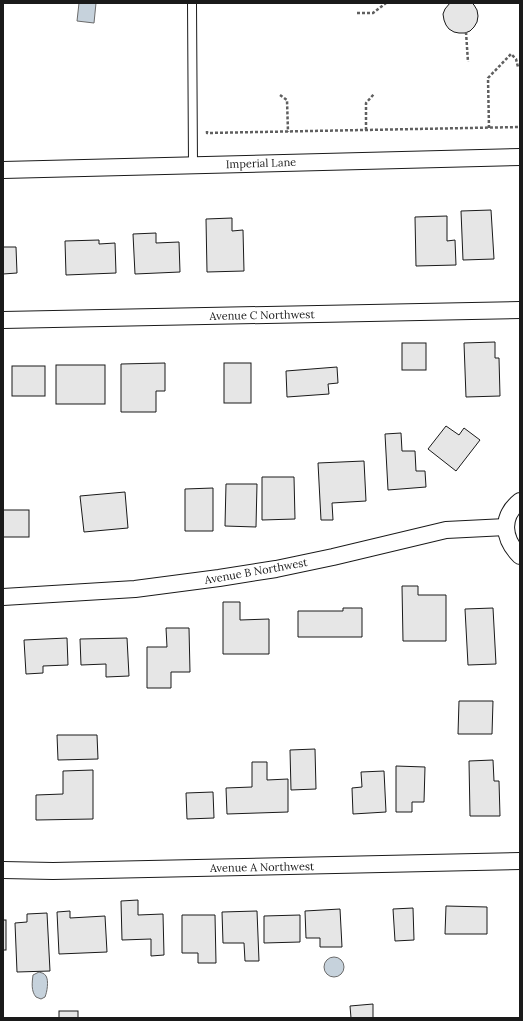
<svg xmlns="http://www.w3.org/2000/svg" width="523" height="1021" font-family="Lora,serif">
  <style>
    .water { fill: #c6d2dc; stroke: #6a6a6a }
    .building { fill: #e6e6e6; stroke: #1a1a1a }
    .lines { fill: none; stroke-linecap: round; stroke-linejoin: round }
    .service-casing { stroke: #1a1a1a; stroke-width: 10 }
    .minor-casing { stroke: #1a1a1a; stroke-width: 18 }
    .path { stroke: #5f5f5f; stroke-width: 2.5; stroke-dasharray: 3 2; stroke-linecap: butt }
    .service { stroke: #fff; stroke-width: 8 }
    .minor { stroke: #fff; stroke-width: 16 }
    .labels { text-anchor: middle; dominant-baseline: central; stroke-width: 3; stroke-linejoin: round; paint-order: stroke }
    .street-label { font-size: 11px; fill: #1a1a1a; stroke: #fff }
  </style>
  <rect width="100%" height="100%" fill="#fff"/>
  <g class="water">
    <polygon points="79,3 96,3 94,23 77,21"/>
    <circle cx="334" cy="967" r="10"/>
    <path d="M39,972C42,973 44,973 46,976C49,981 47,992 45,997L41,999L36,997C31,991 32,983 33,975Z"/>
  </g>
  <g class="building">
    <polygon points="450,3 472,3 474,5 477,10 478,16 477,22 474,27 470,31 465,33 459,33 454,32 449,29 446,25 444,20 443,14 445,9"/>
    <polygon points="491,210 494,259 463,260 461,211"/>
    <polygon points="447,216 447,241 455,240 456,265 416,266 415,217"/>
    <polygon points="232,218 232,231 243,230 244,271 207,272 206,219"/>
    <polygon points="156,233 156,243 179,242 180,272 135,274 133,234"/>
    <polygon points="99,240 99,244 115,243 116,273 66,275 65,241"/>
    <polygon points="3,247 16,247 17,273 3,274"/>
    <polygon points="495,342 495,358 499,358 500,396 466,397 464,343"/>
    <rect x="402" y="343" width="24" height="27"/>
    <polygon points="165,363 165,391 156,391 156,412 121,412 121,364"/>
    <rect x="224" y="363" width="27" height="40"/>
    <rect x="56" y="365" width="49" height="39"/>
    <rect x="12" y="366" width="33" height="30"/>
    <polygon points="337,367 338,383 328,384 329,394 287,397 286,371"/>
    <polygon points="446,426 459,435 464,428 480,440 456,471 428,449"/>
    <polygon points="401,433 402,451 415,451 416,471 425,471 426,487 388,490 385,434"/>
    <polygon points="364,461 366,501 332,503 333,520 321,520 318,463"/>
    <polygon points="262,477 294,477 295,519 262,520"/>
    <polygon points="226,484 257,484 256,527 225,526"/>
    <polygon points="213,488 213,531 185,531 185,489"/>
    <polygon points="125,492 128,528 84,532 80,496"/>
    <rect x="3" y="510" width="26" height="27"/>
    <polygon points="402,586 418,586 418,595 446,595 446,641 403,641"/>
    <polygon points="223,602 240,602 240,620 269,619 269,654 223,654"/>
    <polygon points="343,608 362,608 362,637 298,637 298,611 343,611"/>
    <polygon points="493,608 496,664 468,665 465,609"/>
    <polygon points="166,628 189,628 190,672 171,672 171,688 147,688 147,647 167,647"/>
    <polygon points="67,638 68,665 43,666 43,673 26,674 24,640"/>
    <polygon points="127,638 129,676 106,677 106,664 81,665 80,639"/>
    <polygon points="459,701 493,701 492,734 458,734"/>
    <polygon points="57,735 97,735 98,759 58,760"/>
    <polygon points="315,749 316,789 291,790 290,750"/>
    <polygon points="493,760 494,781 499,781 500,816 470,816 469,761"/>
    <polygon points="252,762 267,762 267,780 288,779 288,812 227,814 226,788 252,787"/>
    <polygon points="396,766 425,767 424,802 412,802 412,812 396,812"/>
    <polygon points="93,770 93,819 36,820 36,795 63,794 63,771"/>
    <polygon points="384,771 386,812 353,814 352,788 362,787 361,772"/>
    <polygon points="213,792 214,818 187,819 186,793"/>
    <polygon points="138,900 138,915 163,914 164,955 151,956 151,939 122,940 121,901"/>
    <polygon points="446,906 487,907 487,934 445,934"/>
    <polygon points="413,908 414,940 395,941 393,909"/>
    <polygon points="340,909 342,947 320,947 320,938 306,938 305,911"/>
    <polygon points="70,911 70,918 105,916 107,952 59,954 57,912"/>
    <polygon points="257,911 259,961 245,961 244,943 223,943 222,912"/>
    <polygon points="47,913 50,971 17,972 15,923 27,922 27,914"/>
    <polygon points="182,915 215,915 216,963 198,963 198,953 182,953"/>
    <polygon points="300,915 300,942 264,943 264,916"/>
    <rect x="3" y="920" width="3" height="30"/>
    <polygon points="373,1004 373,1018 351,1018 350,1006"/>
    <rect x="59" y="1011" width="19" height="7"/>
  </g>
  <g class="lines">
    <g class="service-casing">
      <polyline id="service" points="192,3 193,165"/>
    </g>
    <g class="minor-casing">
      <g id="minor">
        <polyline points="3,170 520,157"/>
        <polyline points="3,320 520,310"/>
        <path d="M520,501C500,517 503,539 520,556"/>
        <polyline points="3,597 135,589 219,578 276,569 333,557 446,530 506,527"/>
        <polyline points="3,870 53,871 520,861"/>
      </g>
    </g>
    <g class="path">
      <polyline points="357,13 373,13 386,3"/>
      <polyline points="466,32 468,62"/>
      <polyline points="280,95 287,100 288,132"/>
      <polyline points="489,128 488,78 511,54 516,59 518,67"/>
      <polyline points="366,130 366,103 374,94"/>
      <polyline points="207,131 207,133 520,127"/>
    </g>
    <use href="#service" class="service"/>
    <use href="#minor" class="minor"/>
  </g>
  <g class="labels">
    <g class="street-label">
      <text transform="translate(261 163) rotate(-2)">Imperial Lane</text>
      <text transform="translate(262 315) rotate(-1)">Avenue C Northwest</text>
      <text transform="translate(256 571) rotate(-10)">Avenue B Northwest</text>
      <text transform="translate(262 867) rotate(-1)">Avenue A Northwest</text>
    </g>
  </g>
  <rect width="523" height="1021" fill="none" stroke="#1a1a1a" stroke-width="8"/>
</svg>
